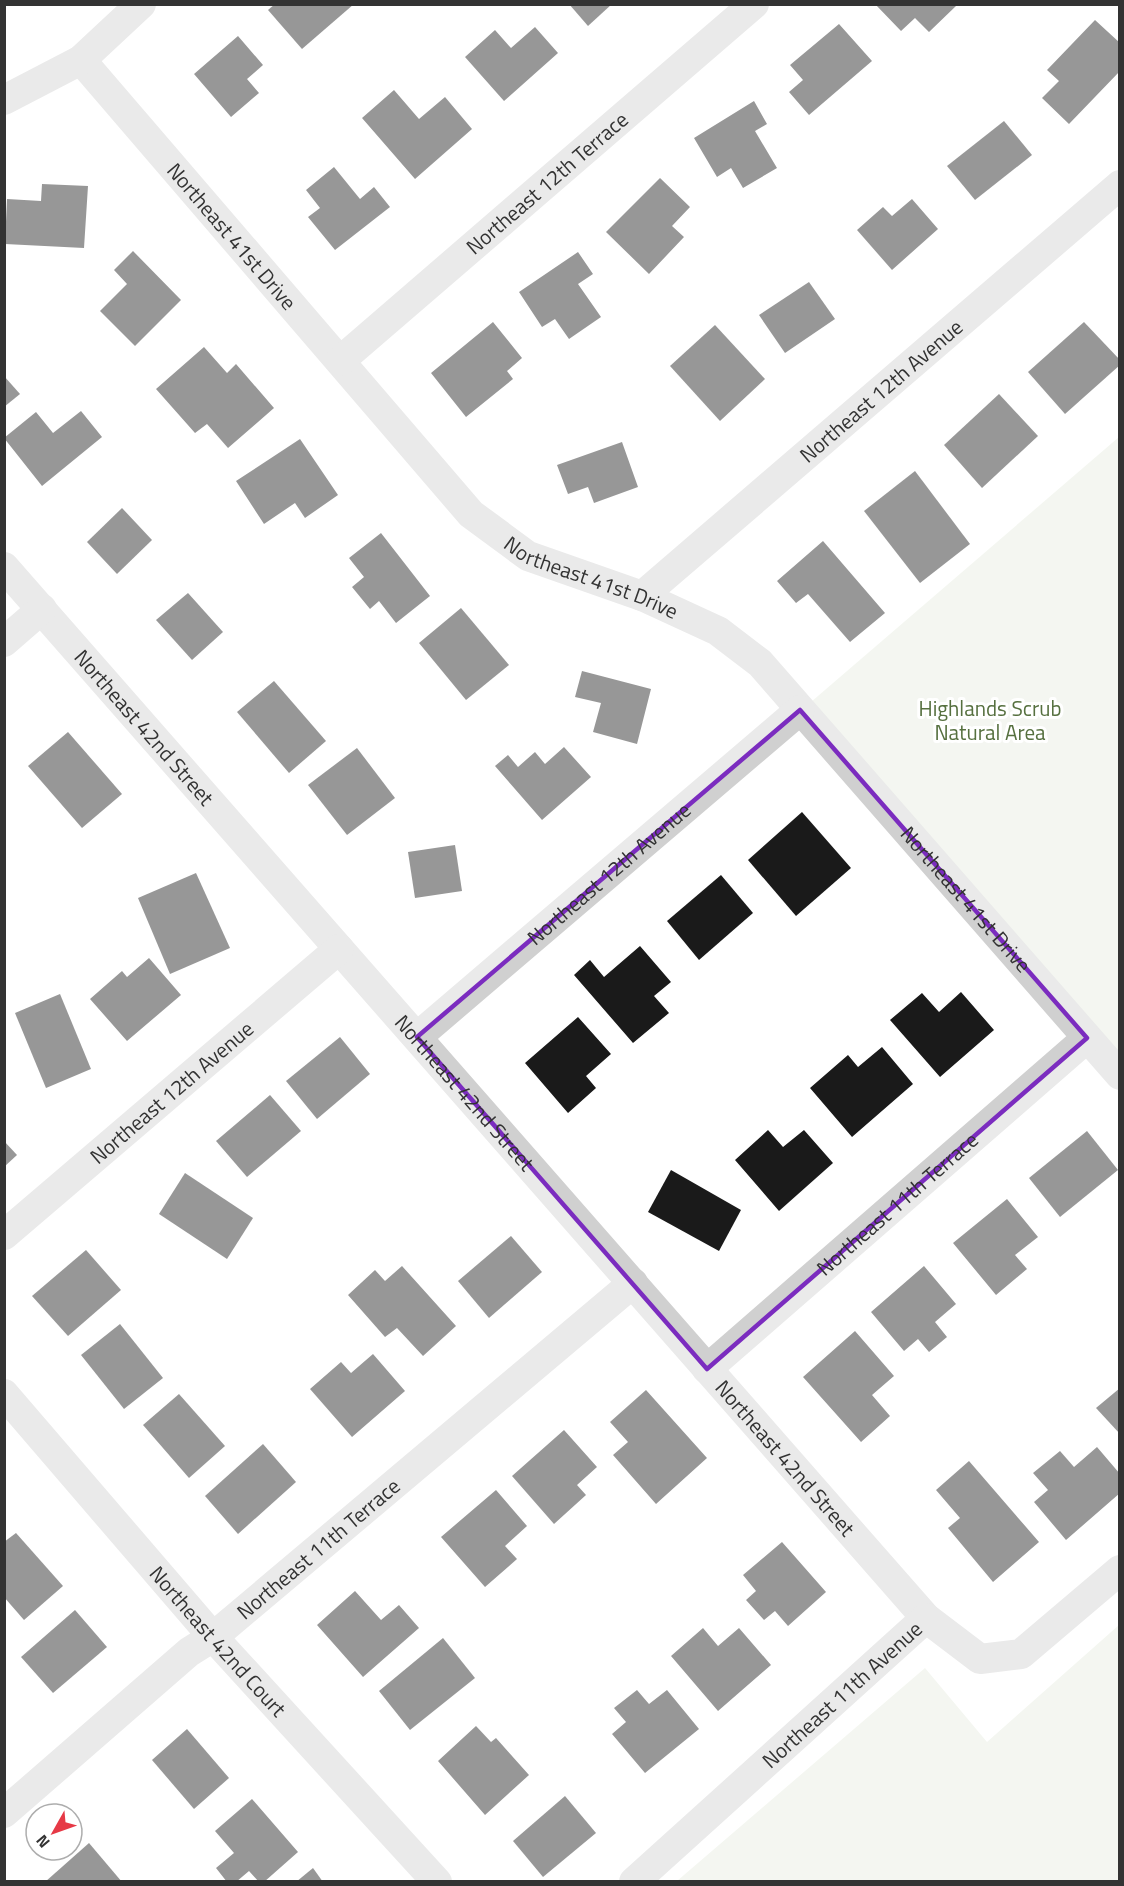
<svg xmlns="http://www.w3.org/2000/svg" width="1124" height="1886" font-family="'Titillium Web',sans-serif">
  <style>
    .green { fill: #e6ecdf }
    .building { fill: #1a1a1a }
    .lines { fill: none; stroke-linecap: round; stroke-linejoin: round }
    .street { stroke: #d0d0d0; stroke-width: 30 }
    .marked { fill: none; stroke: #7b2cbf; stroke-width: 4.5; stroke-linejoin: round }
    .labels { text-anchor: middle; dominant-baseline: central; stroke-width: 6; stroke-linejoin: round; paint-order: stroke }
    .street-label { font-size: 21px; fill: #333; stroke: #fff }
    .park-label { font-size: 21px; fill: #56703f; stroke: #fff }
  </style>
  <rect width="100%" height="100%" fill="#fff"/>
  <g class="green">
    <polygon points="1119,437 1119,1066 804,708"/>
    <polygon points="1119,1625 1119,1881 677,1881 925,1668 987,1742"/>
  </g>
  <g class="building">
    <polygon points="275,4 354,4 302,49 268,10"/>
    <polygon points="569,4 612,4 588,26"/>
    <polygon points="875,4 954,4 956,6 929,32 915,18 901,31"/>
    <polygon points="1095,20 1120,43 1120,71 1069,124 1042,98 1059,81 1047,70"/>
    <polygon points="839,24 872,61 809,115 789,92 803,80 790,65"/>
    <polygon points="535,27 558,53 504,101 465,57 495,30 511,48"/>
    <polygon points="238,36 263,65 247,79 259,93 231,117 194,74"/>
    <polygon points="394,90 419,119 445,97 472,129 415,179 362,118"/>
    <polygon points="754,101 767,124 755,131 777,168 743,188 731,168 717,177 694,138"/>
    <polygon points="1004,121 1032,155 975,200 947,166"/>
    <polygon points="334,167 360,199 374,187 390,207 335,250 308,217 320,208 306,190"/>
    <polygon points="660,178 690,207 672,226 684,237 649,274 606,232"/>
    <polygon points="42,184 88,186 84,248 5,244 7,199 41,201"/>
    <polygon points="912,199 938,229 892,270 857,230 883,207 892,216"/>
    <polygon points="133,251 181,300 135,346 100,311 127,284 114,270"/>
    <polygon points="578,252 593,274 578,284 601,317 569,339 555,319 542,327 519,292"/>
    <polygon points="809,282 835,319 785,353 759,315"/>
    <polygon points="493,322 522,358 507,371 513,379 466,417 431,373"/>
    <polygon points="1084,322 1120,360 1120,365 1065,414 1028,372"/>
    <polygon points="715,325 765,379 720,421 670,366"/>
    <polygon points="204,347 227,373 236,364 274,408 228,448 207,424 195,433 156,389"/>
    <polygon points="4,376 20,394 4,407"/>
    <polygon points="999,394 1038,436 982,488 944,445"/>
    <polygon points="81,411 102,437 42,486 4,438 36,412 53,433"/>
    <polygon points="300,439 338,495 305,518 295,503 264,524 236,481"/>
    <polygon points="622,442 638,487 594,503 588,487 568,494 557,465"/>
    <polygon points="915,471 970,544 920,583 864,511"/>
    <polygon points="122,508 152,540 117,574 87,542"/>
    <polygon points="381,533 430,596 396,623 379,601 370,609 352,587 364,577 349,558"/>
    <polygon points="823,541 885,613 850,642 808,594 796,603 777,581"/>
    <polygon points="188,593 223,632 192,660 156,620"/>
    <polygon points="461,608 509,665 466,700 419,643"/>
    <polygon points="582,671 651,689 637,744 593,732 601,703 575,697"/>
    <polygon points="274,681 326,741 289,773 237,712"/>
    <polygon points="68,732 122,794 82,828 28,766"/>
    <polygon points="564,747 591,777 542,820 495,766 508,755 518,767 535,752 545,764"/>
    <polygon points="357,748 395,798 347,835 308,785"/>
    <polygon points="802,812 851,868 796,916 748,860"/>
    <polygon points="455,845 462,891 415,898 408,852"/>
    <polygon points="196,873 230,948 170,974 138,898"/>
    <polygon points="721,875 753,913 699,960 667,921"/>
    <polygon points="640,946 671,982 654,996 669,1013 633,1043 574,975 590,960 604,977"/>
    <polygon points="149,958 181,995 127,1041 90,999 122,971 127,977"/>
    <polygon points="961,992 994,1030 940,1077 890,1020 922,993 939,1012"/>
    <polygon points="60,994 91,1069 46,1088 15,1013"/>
    <polygon points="578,1017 611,1054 586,1076 596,1088 568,1113 525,1063"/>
    <polygon points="340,1037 370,1074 317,1119 286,1081"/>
    <polygon points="882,1047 913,1084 852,1137 810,1088 848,1055 858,1067"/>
    <polygon points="270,1095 301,1131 247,1177 216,1141"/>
    <polygon points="768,1130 783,1147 804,1130 833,1163 779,1211 735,1160"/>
    <polygon points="1087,1131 1118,1170 1060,1217 1029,1178"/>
    <polygon points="4,1141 17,1155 4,1167"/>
    <polygon points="671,1170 741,1210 719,1251 648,1212"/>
    <polygon points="185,1173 253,1218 227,1259 159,1214"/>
    <polygon points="1007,1199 1038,1237 1015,1255 1027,1269 996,1295 953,1243"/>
    <polygon points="511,1236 542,1272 489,1318 458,1281"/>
    <polygon points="86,1250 121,1290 68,1336 32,1296"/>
    <polygon points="402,1266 456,1326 423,1356 397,1328 385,1337 348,1295 375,1270 385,1281"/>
    <polygon points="924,1266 956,1304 935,1322 947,1337 929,1352 918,1339 904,1351 871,1312"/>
    <polygon points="120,1324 163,1378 124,1409 81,1355"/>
    <polygon points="855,1331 894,1376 872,1395 890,1416 861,1442 803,1377"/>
    <polygon points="373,1354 405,1391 352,1437 310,1389 341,1362 351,1373"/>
    <polygon points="1120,1388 1120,1434 1096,1408"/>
    <polygon points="646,1390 707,1458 656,1504 613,1455 628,1442 610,1422"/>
    <polygon points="179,1394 225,1446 189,1478 143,1425"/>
    <polygon points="564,1430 597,1467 577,1485 586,1495 554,1524 512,1476"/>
    <polygon points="263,1444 296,1482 238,1534 205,1496"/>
    <polygon points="1097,1447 1120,1474 1120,1493 1066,1540 1034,1502 1048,1490 1033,1473 1060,1451 1074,1467"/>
    <polygon points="969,1461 1039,1542 993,1582 948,1528 960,1518 936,1490"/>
    <polygon points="496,1490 527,1526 505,1546 517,1559 485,1587 441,1537"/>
    <polygon points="16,1533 63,1586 24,1620 4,1597 4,1542"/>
    <polygon points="782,1542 826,1592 788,1626 775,1611 764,1620 746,1600 756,1591 743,1575"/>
    <polygon points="355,1591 381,1620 399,1605 419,1628 363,1677 317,1625"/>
    <polygon points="75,1610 107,1647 53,1693 21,1657"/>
    <polygon points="703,1628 718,1646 739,1628 771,1665 718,1711 671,1656"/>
    <polygon points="443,1638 475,1678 410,1730 379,1691"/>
    <polygon points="637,1690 649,1704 667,1690 699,1729 645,1773 612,1734 626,1722 614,1708"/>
    <polygon points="476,1726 491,1742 496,1738 529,1775 485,1815 438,1761"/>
    <polygon points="187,1729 229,1778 194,1809 152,1760"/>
    <polygon points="565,1796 596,1833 543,1877 513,1841"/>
    <polygon points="252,1799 298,1852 264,1882 259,1882 249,1871 236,1882 227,1882 216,1868 234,1853 215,1831"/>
    <polygon points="89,1843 122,1882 45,1882"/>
    <polygon points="313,1868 323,1882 296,1882"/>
  </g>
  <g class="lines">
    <g class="street">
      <path id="s1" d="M81,60L471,514L528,556L642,596L718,631L760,663L1120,1075"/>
      <polyline points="4,100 81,60 141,4"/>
      <path id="s2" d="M340,361L754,4"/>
      <path id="s3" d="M4,567L926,1618"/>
      <path id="s4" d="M642,596L1120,185"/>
      <polyline points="4,642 42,609"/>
      <path id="s5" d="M417,1037L800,710"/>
      <path id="s6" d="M4,1235L339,949"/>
      <path id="s7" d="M707,1369L1087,1038"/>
      <path id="s8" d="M4,1394L213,1637L437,1882"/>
      <path id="s9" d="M4,1813L189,1652L213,1637L633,1283"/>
      <path id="s10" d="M634,1882L926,1618L980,1659L1021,1654L1120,1570"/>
    </g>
  </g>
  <path d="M0 0H1124V1886H0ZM800,710L1087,1038L707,1369L417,1037Z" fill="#fff" fill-opacity=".55" fill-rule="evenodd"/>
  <path class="marked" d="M800,710L1087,1038L707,1369L417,1037Z"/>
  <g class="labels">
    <g class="street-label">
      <text stroke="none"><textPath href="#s2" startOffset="273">Northeast 12th Terrace</textPath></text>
      <text stroke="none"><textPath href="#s1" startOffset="232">Northeast 41st Drive</textPath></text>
      <text stroke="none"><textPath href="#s4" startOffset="315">Northeast 12th Avenue</textPath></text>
      <text stroke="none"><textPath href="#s1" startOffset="736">Northeast 41st Drive</textPath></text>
      <text stroke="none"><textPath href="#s3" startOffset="213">Northeast 42nd Street</textPath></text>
      <text stroke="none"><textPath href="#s5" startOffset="252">Northeast 12th Avenue</textPath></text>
      <text stroke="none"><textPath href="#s1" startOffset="1240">Northeast 41st Drive</textPath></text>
      <text stroke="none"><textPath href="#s6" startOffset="220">Northeast 12th Avenue</textPath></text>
      <text stroke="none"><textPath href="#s3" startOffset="699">Northeast 42nd Street</textPath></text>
      <text stroke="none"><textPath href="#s7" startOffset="252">Northeast 11th Terrace</textPath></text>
      <text stroke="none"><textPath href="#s3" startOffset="1185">Northeast 42nd Street</textPath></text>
      <text stroke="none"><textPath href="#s9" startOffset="411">Northeast 11th Terrace</textPath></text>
      <text stroke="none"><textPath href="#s8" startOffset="327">Northeast 42nd Court</textPath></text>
      <text stroke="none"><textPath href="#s10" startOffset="280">Northeast 11th Avenue</textPath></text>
    </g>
    <g class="park-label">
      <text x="990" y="708">Highlands Scrub<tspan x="990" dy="24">Natural Area</tspan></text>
    </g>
  </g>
  <rect width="1124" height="1886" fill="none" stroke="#333333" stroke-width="12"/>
  <g transform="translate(54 1832) rotate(230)"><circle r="28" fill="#ffffff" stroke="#adadad" stroke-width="1.5"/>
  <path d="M0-4.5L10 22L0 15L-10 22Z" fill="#e63946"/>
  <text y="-9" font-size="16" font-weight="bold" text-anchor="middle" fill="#333333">N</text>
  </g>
</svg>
